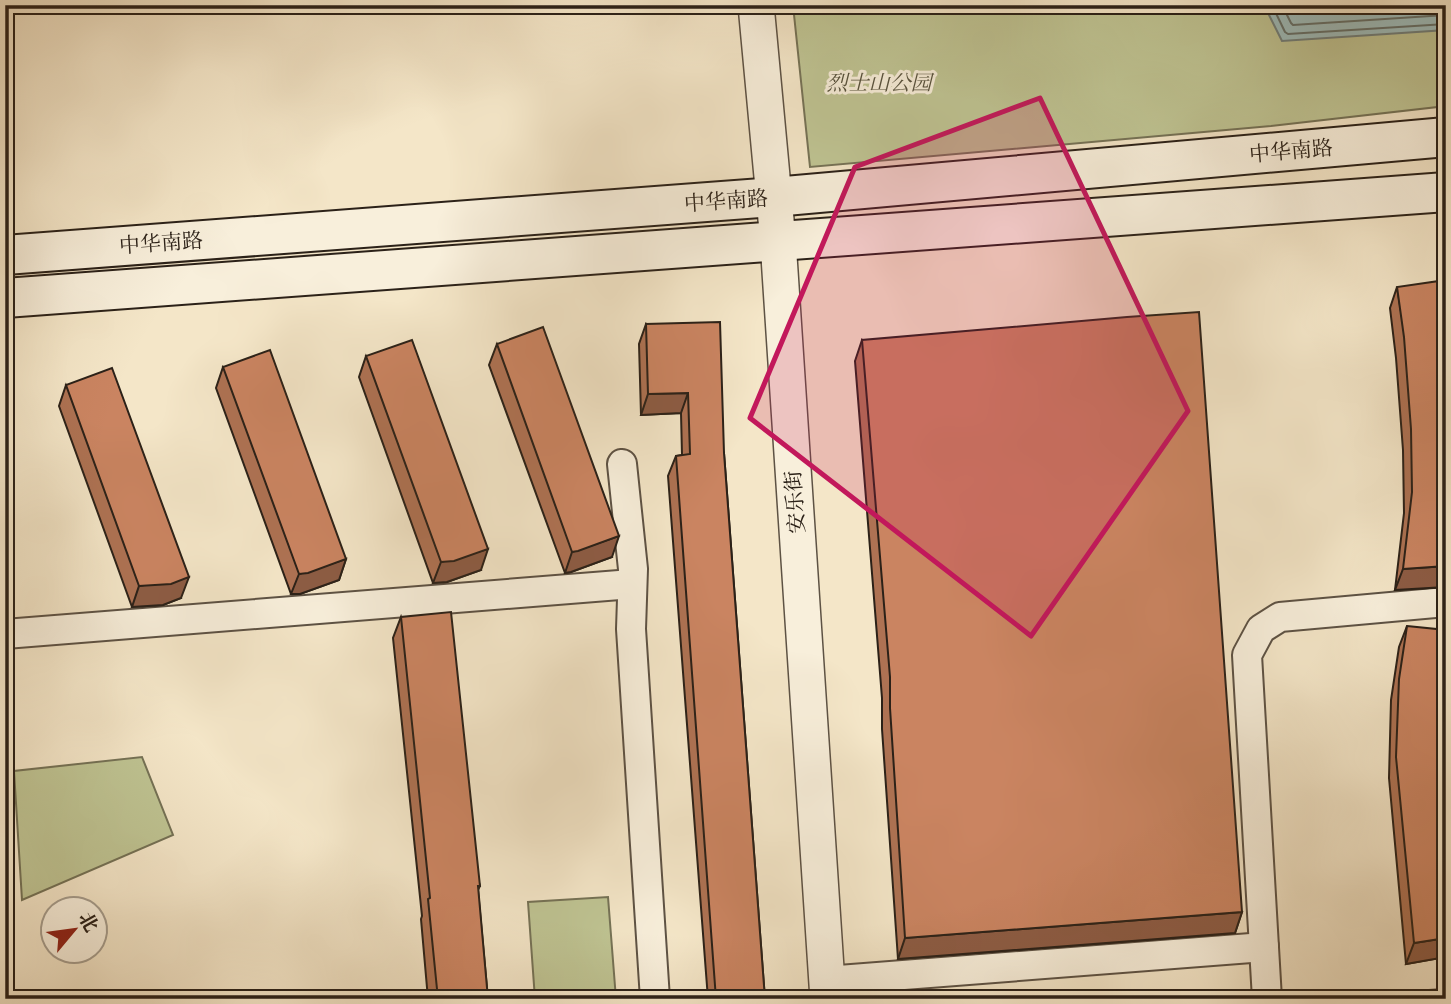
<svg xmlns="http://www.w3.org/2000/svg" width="1451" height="1004" font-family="'IM FELL Great Primer','Noto Serif SC',serif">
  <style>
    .green { fill: #bfc493; stroke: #757256; stroke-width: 2 }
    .water { fill: #9ebebe; stroke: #707f7c; stroke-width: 2 }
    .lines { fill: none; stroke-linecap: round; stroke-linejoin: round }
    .shore { stroke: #64706b; stroke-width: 2 }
    .minor-casing { stroke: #5d5244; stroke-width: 32 }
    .tertiary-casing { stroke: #5d5244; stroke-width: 38 }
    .secondary-casing { stroke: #2b2118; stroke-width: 42 }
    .minor { stroke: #f8efdb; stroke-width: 28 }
    .tertiary { stroke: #f8efdb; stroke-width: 35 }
    .secondary { stroke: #f8efdb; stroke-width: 38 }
    .wall { fill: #ae7253; stroke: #2b2118; stroke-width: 2 }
    .shaded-wall { fill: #8d5c44; stroke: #2b2118; stroke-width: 2 }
    .building { fill: #ca8461; stroke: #2b2118; stroke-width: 2 }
    .marked { fill: #c2185b; fill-opacity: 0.2; stroke: #c2185b; stroke-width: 5; stroke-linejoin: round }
    .labels { text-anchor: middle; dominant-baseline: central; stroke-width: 6; stroke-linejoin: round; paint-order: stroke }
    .park-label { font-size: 21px; font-style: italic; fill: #57523d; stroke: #f8efdb }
    .street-label { font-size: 21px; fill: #2b2118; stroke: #f8efdb }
  </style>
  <rect width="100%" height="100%" fill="#f4e6c8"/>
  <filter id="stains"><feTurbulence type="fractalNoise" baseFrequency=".00286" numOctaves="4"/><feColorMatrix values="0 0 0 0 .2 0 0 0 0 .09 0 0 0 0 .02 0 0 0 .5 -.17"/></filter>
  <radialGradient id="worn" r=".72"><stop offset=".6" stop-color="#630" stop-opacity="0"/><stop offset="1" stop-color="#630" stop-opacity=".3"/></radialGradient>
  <g class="green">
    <polygon points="793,5 1446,5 1446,106 1271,126 810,167"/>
    <polygon points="142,757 173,835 22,900 14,771"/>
    <polygon points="608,897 616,999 535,999 528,902"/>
  </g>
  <polygon class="water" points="1264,5 1446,5 1446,30 1282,41"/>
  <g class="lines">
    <g class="shore">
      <polyline points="1272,5 1285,32 1288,34 1446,24"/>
      <polyline points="1282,5 1291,23 1293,25 1446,15"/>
      <polyline points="1294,5 1297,12 1300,14 1428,5"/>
    </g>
    <g class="minor-casing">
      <g id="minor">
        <polyline points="622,464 633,569 631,629 655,999"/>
        <polyline points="5,634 632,584"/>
        <polyline points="826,981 1264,947"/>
        <polyline points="1267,999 1247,655 1261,629 1280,617 1446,602"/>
      </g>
    </g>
    <g class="tertiary-casing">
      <polyline id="tertiary" points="756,5 778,241 828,999"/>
    </g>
    <g class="secondary-casing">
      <g id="secondary">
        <polyline points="5,255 774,197 1446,137"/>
        <polyline points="5,298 1446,192"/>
      </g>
    </g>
    <use href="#minor" class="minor"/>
    <use href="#tertiary" class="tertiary"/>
    <use href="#secondary" class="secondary"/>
  </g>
  <g class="wall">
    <polygon points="1397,287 1446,587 1395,590 1404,513 1403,450 1396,358 1390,308"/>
    <polygon points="646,324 724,453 765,999 708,999 668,476 676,456 682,455 681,413 641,415 639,344"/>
    <polygon points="862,340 1242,912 1235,933 898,959 882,729 882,698 855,361"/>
    <polygon points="497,344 612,557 571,572 565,573 489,365"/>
    <polygon points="366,356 481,570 447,582 433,583 359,377"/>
    <polygon points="223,367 346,559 339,580 300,594 291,594 216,388"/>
    <polygon points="66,385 181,598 163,605 132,607 59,406"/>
    <polygon points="401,617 480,886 478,890 488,999 428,999 421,919 422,916 393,638"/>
    <polygon points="1407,626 1446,957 1406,964 1389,778 1391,700 1399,647"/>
  </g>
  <g class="shaded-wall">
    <polygon points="688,393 681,413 641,415 648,394"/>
    <polygon points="619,536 612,557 571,572 565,573 572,552"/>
    <polygon points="488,549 481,570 447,582 433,583 441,562"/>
    <polygon points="346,559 339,580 300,594 291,594 299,574"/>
    <polygon points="1446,566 1446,587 1395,590 1403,569"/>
    <polygon points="189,577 181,598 163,605 132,607 139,586"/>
    <polygon points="1242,912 1235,933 898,959 905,938"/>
    <polygon points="1446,938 1446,957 1406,964 1414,943"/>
  </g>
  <g class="building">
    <polygon points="1446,280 1446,566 1403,569 1412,492 1411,429 1404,337 1397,287"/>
    <polygon points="1199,312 1242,912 905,938 890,708 890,677 862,340 1127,317"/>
    <polygon points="720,322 724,453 765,999 716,999 676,456 690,454 688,393 648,394 646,324"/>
    <polygon points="543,327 619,536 578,551 572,552 497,344"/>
    <polygon points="412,340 488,549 454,561 441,562 366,356"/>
    <polygon points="270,350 346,559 308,573 299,574 223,367"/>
    <polygon points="112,368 189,577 171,584 139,586 66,385"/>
    <polygon points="451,612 480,886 478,886 488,999 438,999 428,899 430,898 401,617"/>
    <polygon points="1407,626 1446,630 1446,938 1414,943 1396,757 1399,679"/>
    <polygon points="1446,989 1446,999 1411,999 1411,991"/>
    <polygon points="359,991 362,999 339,999"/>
    <polygon points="1247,992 1248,999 1137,999 1191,996"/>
  </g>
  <path class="marked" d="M1040,98L1188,411L1031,636L750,418L855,167Z"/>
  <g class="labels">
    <g class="park-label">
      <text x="879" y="83">烈士山公园</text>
    </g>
    <g class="street-label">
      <text transform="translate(1291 151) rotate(-5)">中华南路</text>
      <text transform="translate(726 201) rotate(-4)">中华南路</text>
      <text transform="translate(161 243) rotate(-4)">中华南路</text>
      <text transform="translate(795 502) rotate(-94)">安乐街</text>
    </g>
  </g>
  <rect width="1451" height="1004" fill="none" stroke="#f4e6c8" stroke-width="28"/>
  <rect x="7" y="7" width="1437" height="990" fill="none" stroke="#2b2118" stroke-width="3.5"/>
  <rect x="14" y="14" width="1423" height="976" fill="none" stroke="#2b2118" stroke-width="2"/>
  <g transform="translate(74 930) rotate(61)"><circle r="33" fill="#f8efdb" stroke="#a69d8d" stroke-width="2"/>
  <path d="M0-5L12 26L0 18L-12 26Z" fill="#8f2418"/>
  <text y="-10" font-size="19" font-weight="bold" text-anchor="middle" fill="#2b2118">北</text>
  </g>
  <rect width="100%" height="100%" filter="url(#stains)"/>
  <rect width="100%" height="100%" fill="url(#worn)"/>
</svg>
